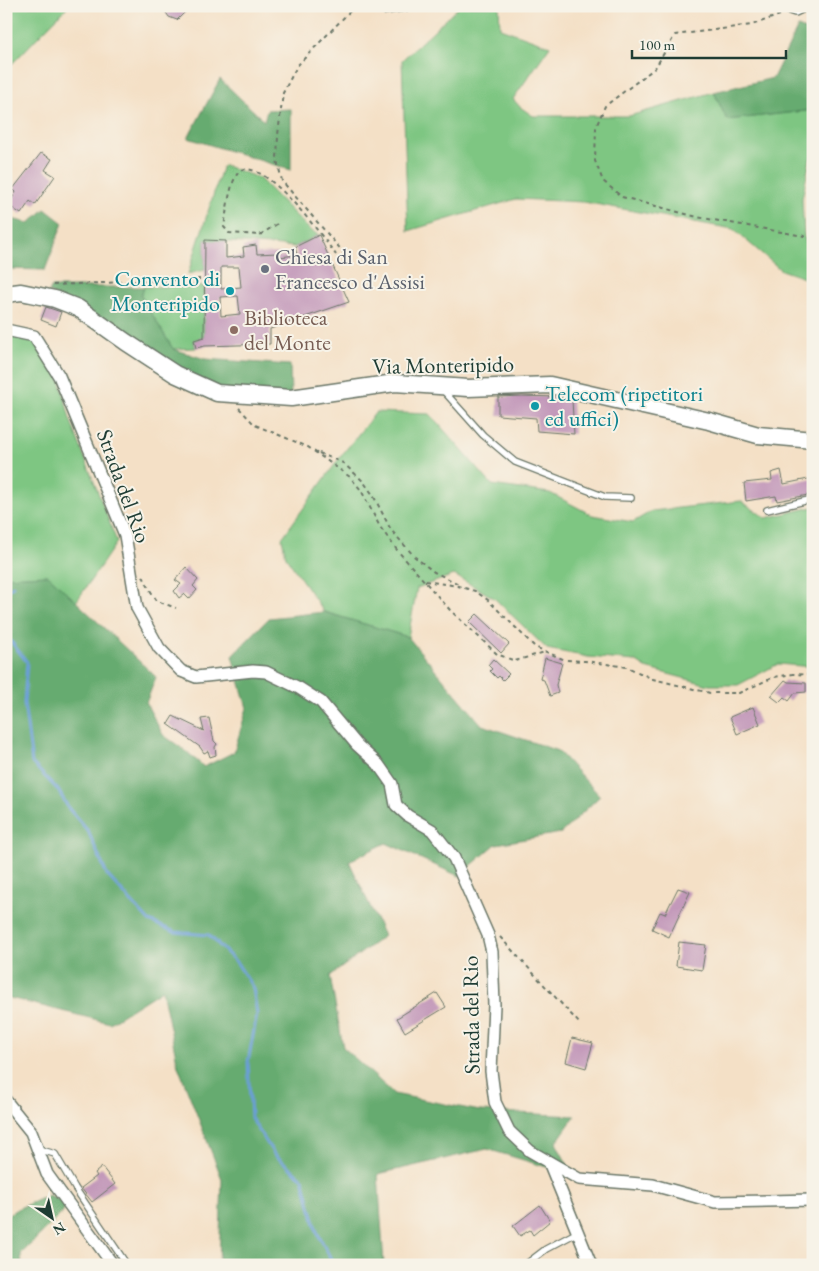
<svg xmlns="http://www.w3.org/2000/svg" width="819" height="1271" font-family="'EB Garamond',serif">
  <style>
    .green { fill: #7ec682; stroke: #4e825b }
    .forest { fill: #66ab70; stroke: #427452 }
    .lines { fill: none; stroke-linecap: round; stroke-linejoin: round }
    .stream { stroke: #6b9fd7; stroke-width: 3 }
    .building { fill: #c399ba; fill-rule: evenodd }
    .lane-casing { stroke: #6a7667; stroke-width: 8 }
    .street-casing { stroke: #6a7667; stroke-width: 14 }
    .secondary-casing { stroke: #6a7667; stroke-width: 19 }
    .path { stroke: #6a7667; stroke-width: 2; stroke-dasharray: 4 4; stroke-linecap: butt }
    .lane { stroke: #fff; stroke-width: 5.5 }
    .street { stroke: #fff; stroke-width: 11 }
    .secondary { stroke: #fff; stroke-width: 16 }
    .worship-dot { fill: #6b7280; stroke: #f7f3e8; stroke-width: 2 }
    .culture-dot { fill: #0f9aa8; stroke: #f7f3e8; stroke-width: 2 }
    .education-dot { fill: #8d6e63; stroke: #f7f3e8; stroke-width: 2 }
    .labels { text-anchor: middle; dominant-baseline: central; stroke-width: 4; stroke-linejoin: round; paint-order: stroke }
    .worship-label { font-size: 22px; fill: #5b616d; stroke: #f7f3e8; text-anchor: start }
    .culture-label { font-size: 22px; fill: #0d838f; stroke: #f7f3e8; text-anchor: end }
    .education-label { font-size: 22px; fill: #785e54; stroke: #f7f3e8; text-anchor: start }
    .street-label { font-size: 22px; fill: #1f3d34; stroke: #f7f3e8 }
  </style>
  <rect width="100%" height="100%" fill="#f7f3e8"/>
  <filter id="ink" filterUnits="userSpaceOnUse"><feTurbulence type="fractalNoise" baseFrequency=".02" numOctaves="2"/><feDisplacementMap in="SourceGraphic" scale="10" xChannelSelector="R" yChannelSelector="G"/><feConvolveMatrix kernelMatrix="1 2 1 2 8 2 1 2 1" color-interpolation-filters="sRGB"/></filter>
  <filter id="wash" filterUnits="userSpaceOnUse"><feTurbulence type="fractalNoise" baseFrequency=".0096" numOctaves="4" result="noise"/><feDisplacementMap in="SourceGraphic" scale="20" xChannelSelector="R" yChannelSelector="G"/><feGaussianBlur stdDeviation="1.12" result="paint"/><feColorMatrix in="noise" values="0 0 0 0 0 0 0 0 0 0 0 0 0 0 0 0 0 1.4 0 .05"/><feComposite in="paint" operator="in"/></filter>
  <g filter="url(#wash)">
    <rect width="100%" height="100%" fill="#f4e0c6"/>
    <g class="green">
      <polygon points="6,6 68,6 6,70"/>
      <polygon points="460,6 499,6 500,28 550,46 513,99 520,107 533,116 629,116 714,92 727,120 813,110 813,153 810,159 802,199 804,236 813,265 813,281 781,270 733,229 584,202 516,199 408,231 402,60"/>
      <polygon points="223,165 259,178 311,231 319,235 295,247 205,240 205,270 188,274"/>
      <polygon points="204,286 204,337 194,340 196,348 173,349 141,296 144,287"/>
      <polygon points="6,330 34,336 59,376 70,419 117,542 76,602 48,575 6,577"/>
      <polygon points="376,412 430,414 492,485 550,493 592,515 633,522 652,511 741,501 766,518 813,507 813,667 778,664 738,685 709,685 646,668 635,661 588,657 547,649 494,598 454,575 417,588 408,637 324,612 286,557 282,538 341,456"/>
    </g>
    <g class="forest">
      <polygon points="798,27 813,33 813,110 727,120 714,92 773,78"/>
      <polygon points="220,79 264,121 267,110 291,109 291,170 188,138"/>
      <polygon points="45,209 63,223 45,270 6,269 6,214 7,218 29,223"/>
      <polygon points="52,287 144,287 141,296 173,349 205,359 290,365 291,395 218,390 49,292"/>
      <polygon points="48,575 156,677 146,703 163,735 186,751 204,767 234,752 247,708 232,656 269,618 324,612 408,637 482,725 558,751 600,796 561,833 496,844 459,876 386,843 349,861 384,936 330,976 343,1047 394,1094 480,1111 575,1116 556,1143 573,1175 487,1149 378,1174 384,1265 219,1265 222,1179 178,1066 162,990 110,1023 6,997 6,577"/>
      <polygon points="49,1195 64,1202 64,1211 21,1254 22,1265 6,1265 6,1216 17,1209"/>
    </g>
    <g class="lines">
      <g class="stream">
        <polyline points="6,590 13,586"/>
        <polyline points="6,638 9,639 27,662 24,703 32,763 58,790 69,809 88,831 107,875 149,921 175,932 209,935 237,963 253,988 257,1014 248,1062 251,1118 274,1154 303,1179 317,1232 334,1265"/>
      </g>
    </g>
    <g id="blocks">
      <g class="building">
        <polygon points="171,6 191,6 177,20 169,17 165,11"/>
        <polygon points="381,6 408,6 408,11 384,15"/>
        <polygon points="41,153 52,159 45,170 55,176 35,205 30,201 21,214 8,205 16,192 13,189"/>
        <path d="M319,235L349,302L270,329V344L205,346L196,348L194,340L204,337L205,240L226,241V258L244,256L243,247L256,245L257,254L277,253L279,257L297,255L295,247ZM221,267H239L241,287L221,289ZM238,296L240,314L221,316L220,297Z"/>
        <polygon points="46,307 61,312 56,326 41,320"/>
        <polygon points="522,396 557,397 572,400 574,434 537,431 536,418 498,415 498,397"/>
        <polygon points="781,470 784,484 813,478 813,494 777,501 776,496 746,501 744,483 772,480 771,473"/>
        <polygon points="186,567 198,580 193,586 197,590 189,599 184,594 179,598 174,591 181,584 175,580"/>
        <polygon points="477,614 509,644 501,653 469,622"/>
        <polygon points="545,658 562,663 556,685 558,693 550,696 544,680 540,679"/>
        <polygon points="493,659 509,674 503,680 499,676 497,678 490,671 492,669 488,665"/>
        <polygon points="785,680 788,682 806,683 806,692 795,693 789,701 784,697 779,702 771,696"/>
        <polygon points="753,707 760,724 737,734 730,717"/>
        <polygon points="173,716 204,731 201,719 209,718 214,741 217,744 215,747 216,755 210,757 208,751 204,753 200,747 168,724"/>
        <polygon points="678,888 690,892 669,937 652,929 660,912 665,914"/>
        <polygon points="679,942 706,945 702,970 676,966"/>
        <polygon points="437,993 446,1007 405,1032 397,1018"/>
        <polygon points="572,1038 593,1043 586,1068 566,1062"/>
        <polygon points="102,1167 115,1184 92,1202 81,1188 97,1176 95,1173"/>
        <polygon points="540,1205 550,1221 533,1235 530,1230 520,1236 513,1226"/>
      </g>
    </g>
  </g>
  <g filter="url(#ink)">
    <use href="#blocks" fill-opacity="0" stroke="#6a7667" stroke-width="1"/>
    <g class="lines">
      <g class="lane-casing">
        <g id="lane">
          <polyline points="442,389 483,435 515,462 605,497 631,498"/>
          <polyline points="767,510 813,499"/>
          <polyline points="38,1149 55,1154 75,1188 127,1265"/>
          <polyline points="525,1265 546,1249 578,1232"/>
        </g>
      </g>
      <g class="street-casing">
        <g id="street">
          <polyline points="784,6 795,10 803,6"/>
          <polyline points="6,330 34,336 59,376 125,535 137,608 159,648 181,671 196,677 253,671 266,672 299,688 321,702 357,745 378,764 392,784 396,805 408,816 432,830 454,858 488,935 492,952 494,1005 491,1071 495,1102 509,1131 530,1151 579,1179 653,1185 715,1202 813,1200"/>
          <polyline points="6,1101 31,1132 47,1174 113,1265"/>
          <polyline points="549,1162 591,1265"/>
        </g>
      </g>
      <g class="secondary-casing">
        <polyline id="secondary" points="6,294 21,292 55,299 78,308 126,342 175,374 217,393 291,398 395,383 468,388 550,385 709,421 758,435 813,440"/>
      </g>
      <g class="path">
        <polyline points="780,15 752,25 675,35 655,68 605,106 596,127 595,161 603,181 622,197 697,217 804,236 813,239"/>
        <path d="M277,224L260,235L229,233L224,227C226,215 230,180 239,172C261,153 324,238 336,255"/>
        <polyline points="350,260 282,181 277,160 278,135 283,93 297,66 355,6"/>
        <polyline points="53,285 200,279"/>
        <polyline points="239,408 255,425 308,447 350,477 361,490 380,527 397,550 450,610 497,654 515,661 545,652"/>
        <polyline points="319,453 343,463 363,481 373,495 391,530 415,557 434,572 461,585"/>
        <polyline points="143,576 150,590 157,601 176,608"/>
        <polyline points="425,581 458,586 475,591 488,600 535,647 565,660 585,661 627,667 653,679 710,693 739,693 774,677 793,674 813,675"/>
        <polyline points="500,937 580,1024"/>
      </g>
      <use href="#lane" class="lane"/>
      <use href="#street" class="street"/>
      <use href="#secondary" class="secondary"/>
    </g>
  </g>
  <circle class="worship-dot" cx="265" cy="269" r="5"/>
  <g class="culture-dot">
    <circle cx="230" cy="291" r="5"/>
    <circle cx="535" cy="406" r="5"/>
  </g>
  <circle class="education-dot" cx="234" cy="330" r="5"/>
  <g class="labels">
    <g class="worship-label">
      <text x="275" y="256">Chiesa di San<tspan x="275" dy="25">Francesco d'Assisi</tspan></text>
    </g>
    <g class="culture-label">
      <text x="220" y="278">Convento di<tspan x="220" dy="25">Monteripido</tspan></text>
      <text x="545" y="393" text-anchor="start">Telecom (ripetitori<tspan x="545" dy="25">ed uffici)</tspan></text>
    </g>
    <g class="education-label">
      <text x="244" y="317">Biblioteca<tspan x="244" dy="25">del Monte</tspan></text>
    </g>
    <g class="street-label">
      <text transform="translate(443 365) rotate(-1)">Via Monteripido</text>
      <text transform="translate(124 486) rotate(70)">Strada del Rio</text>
      <text transform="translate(471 1015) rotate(-91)">Strada del Rio</text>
    </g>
  </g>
  <rect width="819" height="1271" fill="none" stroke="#f7f3e8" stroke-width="25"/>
  <g transform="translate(52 1218) rotate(146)" stroke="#f7f3e8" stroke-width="4" paint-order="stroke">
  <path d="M0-4L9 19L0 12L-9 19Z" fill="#1f3d34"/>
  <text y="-8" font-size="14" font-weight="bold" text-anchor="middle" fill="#1f3d34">N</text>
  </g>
  <path d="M632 50v8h154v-8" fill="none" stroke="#1f3d34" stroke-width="2.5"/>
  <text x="639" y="50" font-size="15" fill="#1f3d34" stroke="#f7f3e8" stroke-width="4" paint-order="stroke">100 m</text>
</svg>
